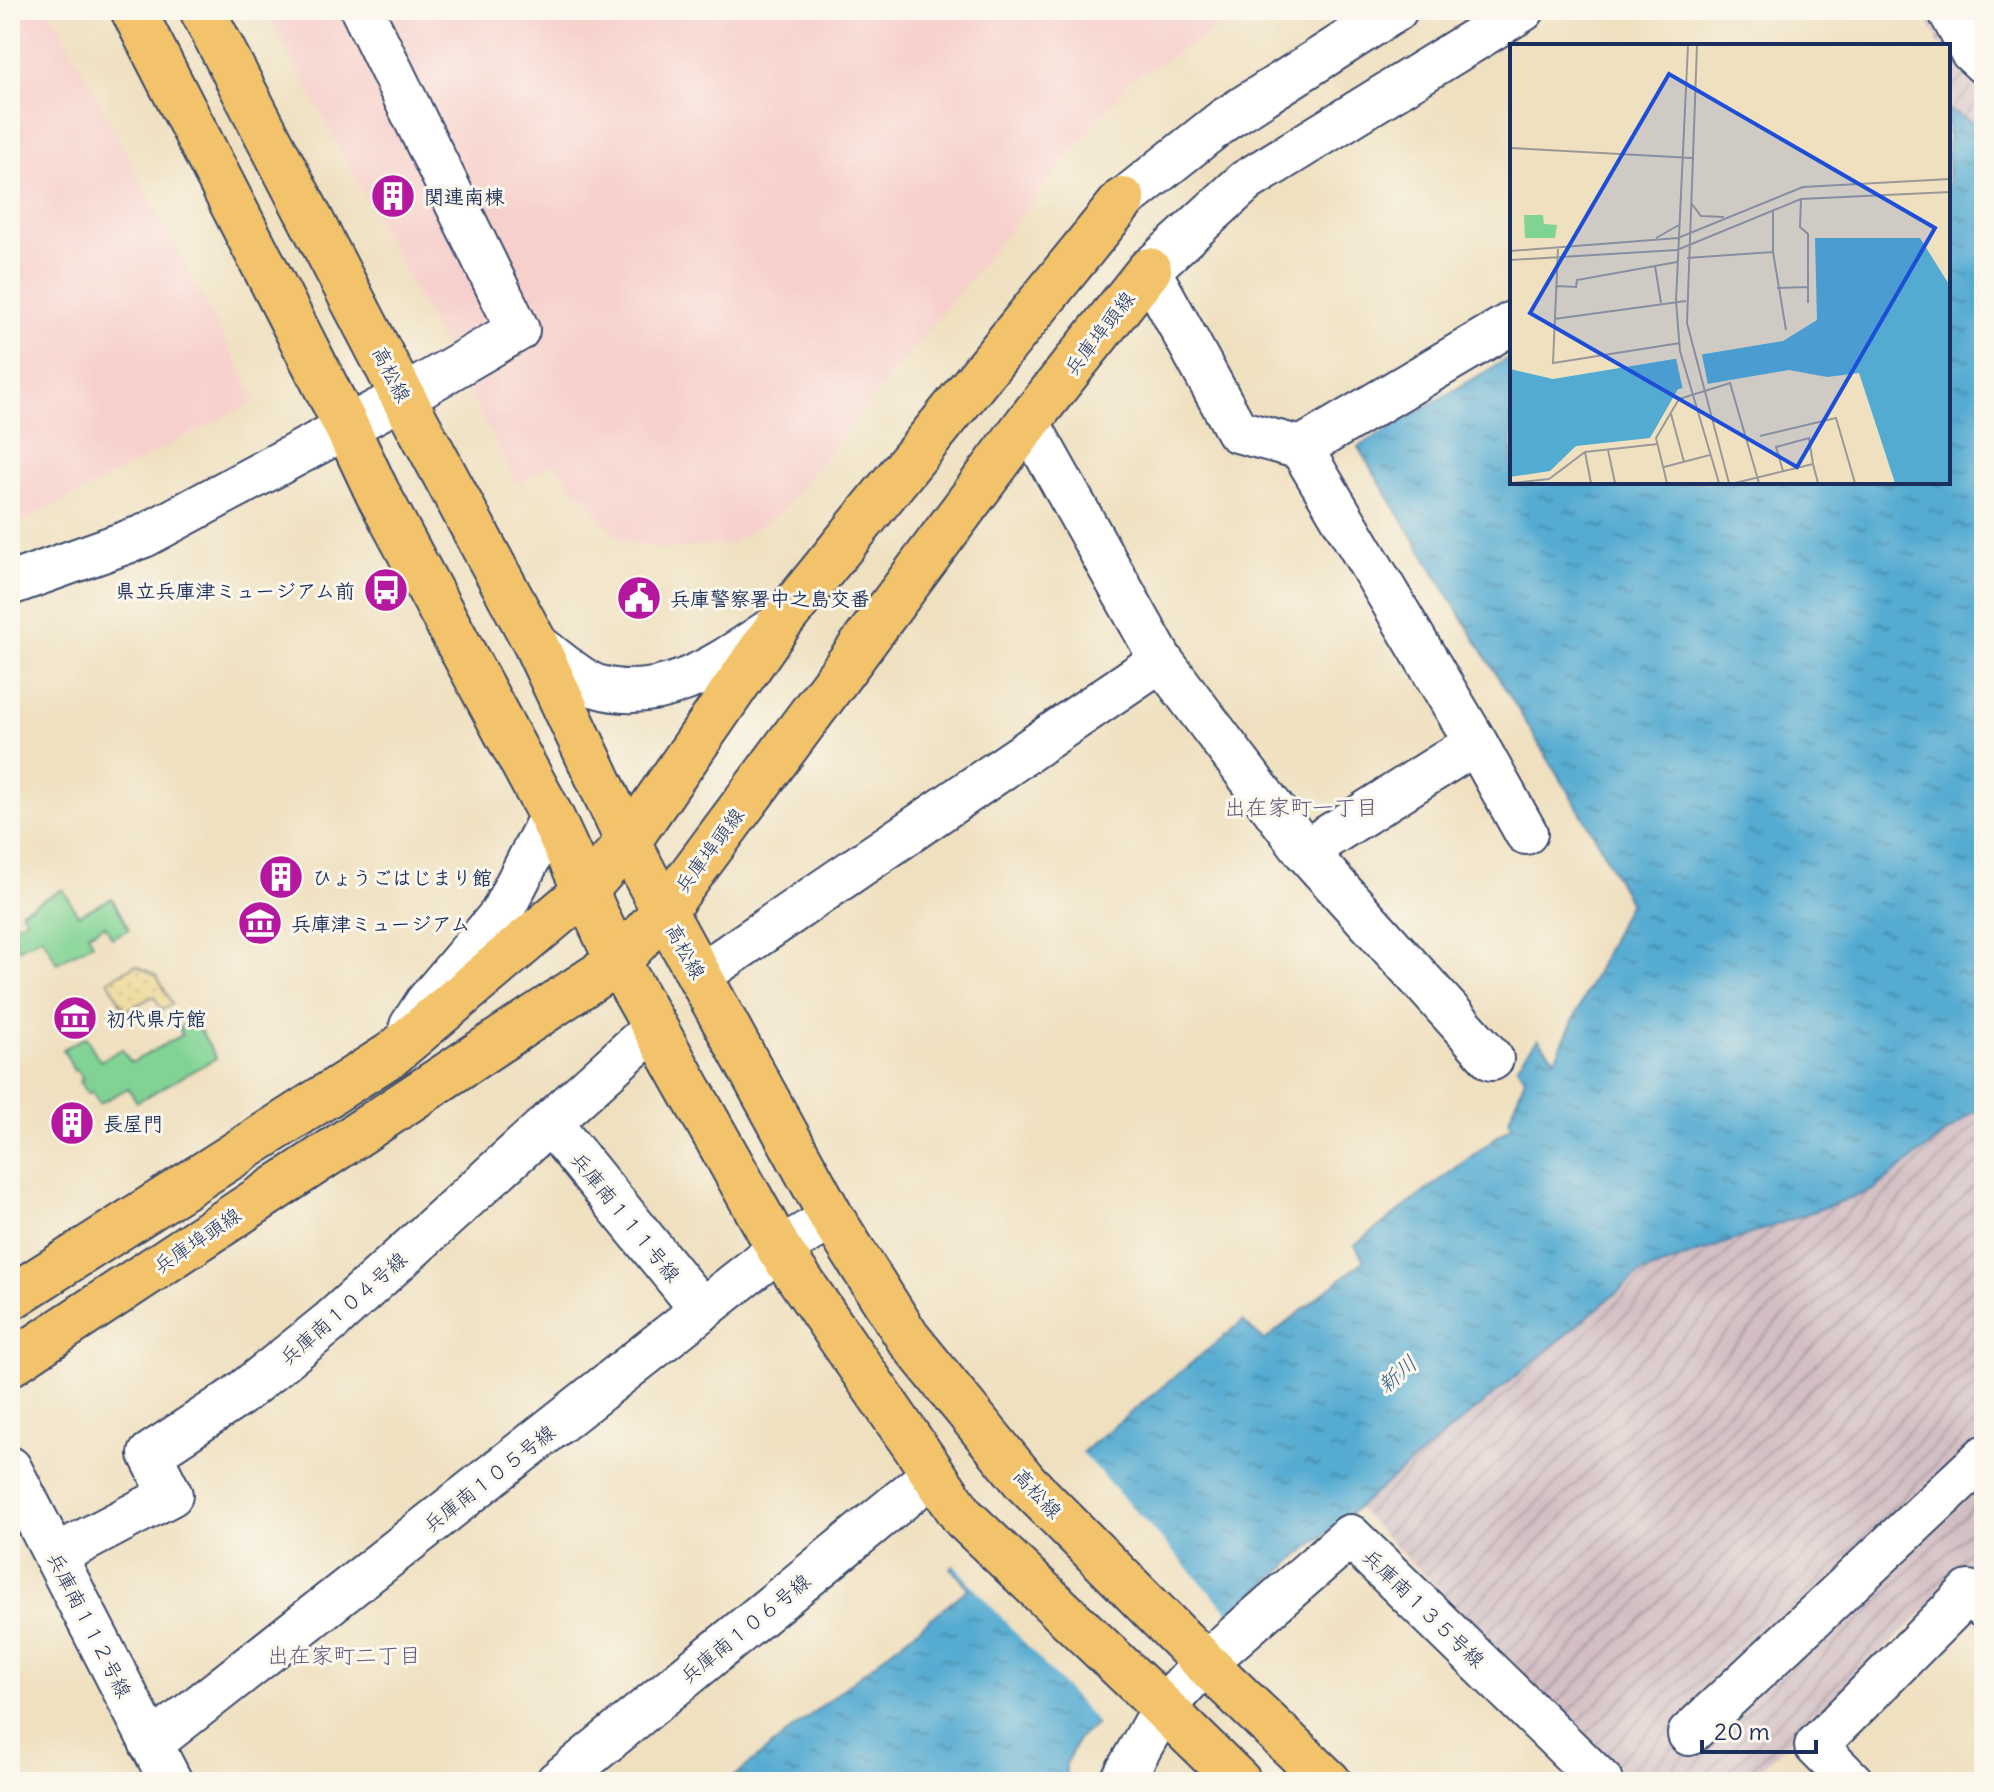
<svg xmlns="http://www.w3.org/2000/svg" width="1994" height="1792" font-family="Delius,'Klee One',sans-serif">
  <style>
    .built { fill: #f7d0cc }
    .industrial { fill: url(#industrial-furrows) }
    .green { fill: #81d394; stroke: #4e8179; stroke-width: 2 }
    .sand { fill: url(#sand-dots); stroke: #84847e; stroke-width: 2 }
    .water { fill: url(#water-ripples); stroke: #386d98; stroke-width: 2 }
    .pier { fill: #efe0c0 }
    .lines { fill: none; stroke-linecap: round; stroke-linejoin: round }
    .minor-casing { stroke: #3b4a6d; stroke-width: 46 }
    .major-casing { stroke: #3b4a6d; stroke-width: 48 }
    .minor { stroke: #fff; stroke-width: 42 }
    .major { stroke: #f2c36a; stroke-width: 44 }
    .major-bridge-casing { stroke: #3b4a6d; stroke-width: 48; stroke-linecap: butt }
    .major-bridge { stroke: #f2c36a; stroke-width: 44 }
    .labels { text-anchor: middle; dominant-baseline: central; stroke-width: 6; stroke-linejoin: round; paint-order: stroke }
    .poi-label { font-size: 20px; font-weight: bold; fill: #1b2f5e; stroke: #fbf7ec; text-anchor: start }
    .street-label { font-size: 20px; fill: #1b2f5e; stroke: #fbf7ec }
    .neighbourhood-label { font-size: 22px; fill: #60597f; stroke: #fbf7ec }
    .water-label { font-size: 22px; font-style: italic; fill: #2f5a86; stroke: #fbf7ec }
    .inset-road { fill: none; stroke: #9a9999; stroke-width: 2 }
    .view { fill: #1d4ed8; fill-opacity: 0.15; stroke: #1d4ed8; stroke-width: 4 }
    .inset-edge { fill: none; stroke: #1b2f5e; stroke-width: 4 }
  </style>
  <defs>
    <pattern id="industrial-furrows" width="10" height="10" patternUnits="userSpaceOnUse" patternTransform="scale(2)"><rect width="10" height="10" fill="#d2bec3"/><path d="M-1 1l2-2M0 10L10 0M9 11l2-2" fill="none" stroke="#aa9ba2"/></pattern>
    <pattern id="sand-dots" width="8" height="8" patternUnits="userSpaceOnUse" patternTransform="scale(2)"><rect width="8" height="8" fill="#eeda9e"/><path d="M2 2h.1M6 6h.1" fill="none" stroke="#ccbb8a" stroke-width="1.8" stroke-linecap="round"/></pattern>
    <pattern id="water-ripples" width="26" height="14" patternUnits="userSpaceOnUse" patternTransform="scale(2)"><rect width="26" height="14" fill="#54abd1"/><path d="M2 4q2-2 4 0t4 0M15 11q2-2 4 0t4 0" fill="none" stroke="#458cad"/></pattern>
  </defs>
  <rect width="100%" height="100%" fill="#fbf7ec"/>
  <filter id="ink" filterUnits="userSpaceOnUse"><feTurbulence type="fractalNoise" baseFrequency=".0125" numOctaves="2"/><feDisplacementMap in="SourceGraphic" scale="16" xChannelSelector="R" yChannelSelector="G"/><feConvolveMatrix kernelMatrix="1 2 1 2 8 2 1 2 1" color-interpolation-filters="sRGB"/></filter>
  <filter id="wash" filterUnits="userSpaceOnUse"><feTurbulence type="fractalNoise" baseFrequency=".006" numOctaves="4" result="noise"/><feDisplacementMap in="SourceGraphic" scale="32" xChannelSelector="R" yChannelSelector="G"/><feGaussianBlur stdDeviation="1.8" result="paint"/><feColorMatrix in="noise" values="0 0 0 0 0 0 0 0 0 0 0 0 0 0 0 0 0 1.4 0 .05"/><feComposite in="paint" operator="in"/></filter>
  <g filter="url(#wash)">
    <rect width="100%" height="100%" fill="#efe0c0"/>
    <g class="built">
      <polygon points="10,10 51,10 256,400 10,529"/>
      <polygon points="266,10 1250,10 1131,80 779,514 730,544 663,549 620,540 554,463 517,484"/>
    </g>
    <g class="industrial">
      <polygon points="1920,10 1984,10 1984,128 1948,110 1948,46 1938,46 1936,36"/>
      <polygon points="1984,1104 1984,1553 1747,1782 1632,1782 1356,1507 1639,1274 1873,1190"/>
    </g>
    <g class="green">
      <polygon points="63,889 78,915 112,898 129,929 112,938 105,925 88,934 93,943 57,963 42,936 10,953 10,928 26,919 21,911"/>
      <polygon points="191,1014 216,1058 137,1102 128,1088 99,1104 92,1091 88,1094 80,1081 83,1079 77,1069 74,1071 63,1049 86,1037 100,1061 122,1049 131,1063 182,1035 179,1028 187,1023 185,1018"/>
    </g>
    <polygon class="sand" points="136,965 157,976 172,1004 162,1010 154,996 125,1011 108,980"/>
    <polygon class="water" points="1948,110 1984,128 1984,1104 1873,1190 1639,1274 1078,1739 1066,1764 1066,1782 727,1782 969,1588 951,1568 1092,1444 1243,1321 1264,1341 1364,1260 1355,1245 1511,1126 1509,1119 1525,1078 1517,1066 1538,1039 1555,1059 1629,902 1595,836 1358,447 1512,356 1512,482 1948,482"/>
    <polygon class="pier" points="1079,1450 1231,1615 1100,1726 951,1562"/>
  </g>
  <g filter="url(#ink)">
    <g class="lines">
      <g class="minor-casing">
        <g id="minor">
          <polyline points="1523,10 1246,181 1149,270 1237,431 1301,448 1476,743 1526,833"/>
          <polyline points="1949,10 1971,51 1984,63"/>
          <polyline points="1123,200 1224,120 1396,10"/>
          <polyline points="1028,422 1161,660 1305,851 1492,1059"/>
          <polyline points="1301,448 1512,323"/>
          <polyline points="10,584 144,536 403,397 518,330 362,10"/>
          <path d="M535,643C549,654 581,681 596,686C664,707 725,660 778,625"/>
          <polyline points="1305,851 1476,743"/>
          <polyline points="700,975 1161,660"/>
          <polyline points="411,1026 426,1003 501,914 551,816"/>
          <polyline points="550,1123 702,1310"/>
          <polyline points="10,1468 171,1782"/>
          <polyline points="55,1556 171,1495 150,1454 238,1396 329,1323 654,1028"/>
          <polyline points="1689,1734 1984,1457"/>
          <polyline points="151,1744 779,1249 832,1218"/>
          <polyline points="557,1782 933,1474"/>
          <polyline points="1121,1782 1162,1709 1205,1663 1350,1536 1602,1782"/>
          <polyline points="1852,1782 1816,1746 1969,1592 1984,1607"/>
        </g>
      </g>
      <g class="major-casing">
        <g id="major">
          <polyline points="133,10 346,426 377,492 551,816 618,962 779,1249 964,1518"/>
          <polyline points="202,10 403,397 535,643 628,842 664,911 832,1218 908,1338 1026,1483 1205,1663 1329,1782"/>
          <polyline points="10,1298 392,1054 584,892 628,842 779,624 1123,200"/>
          <polyline points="10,1364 618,962 664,911 1028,422 1149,270"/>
          <polyline points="1146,1691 1239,1782"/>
        </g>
      </g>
      <use href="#minor" class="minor"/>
      <use href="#major" class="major"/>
      <g class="major-bridge-casing">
        <polyline id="major-bridge" points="964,1518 1146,1691"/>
      </g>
      <use href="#major-bridge" class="major-bridge"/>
    </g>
  </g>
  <defs>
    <g id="building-disc" transform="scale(2.3)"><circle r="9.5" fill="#b5179e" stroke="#fbf7ec"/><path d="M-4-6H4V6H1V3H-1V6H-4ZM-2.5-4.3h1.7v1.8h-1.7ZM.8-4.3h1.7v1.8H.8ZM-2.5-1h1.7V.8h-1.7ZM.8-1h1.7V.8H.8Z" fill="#fff"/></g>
    <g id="bus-disc" transform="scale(2.3)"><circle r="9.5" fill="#b5179e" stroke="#fbf7ec"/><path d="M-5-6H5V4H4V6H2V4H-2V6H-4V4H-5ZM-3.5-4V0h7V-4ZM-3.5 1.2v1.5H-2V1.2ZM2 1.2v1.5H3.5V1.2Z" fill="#fff"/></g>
    <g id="civic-disc" transform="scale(2.3)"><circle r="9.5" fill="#b5179e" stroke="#fbf7ec"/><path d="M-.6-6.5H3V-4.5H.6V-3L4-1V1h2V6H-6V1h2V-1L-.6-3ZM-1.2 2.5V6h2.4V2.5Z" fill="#fff"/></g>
    <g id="museum-disc" transform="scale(2.3)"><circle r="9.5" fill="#b5179e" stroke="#fbf7ec"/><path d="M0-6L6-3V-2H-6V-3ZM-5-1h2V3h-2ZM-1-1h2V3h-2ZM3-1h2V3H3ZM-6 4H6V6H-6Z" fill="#fff"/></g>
  </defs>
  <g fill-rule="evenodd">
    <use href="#building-disc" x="393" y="196"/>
    <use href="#bus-disc" x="386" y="590"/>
    <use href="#civic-disc" x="639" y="598"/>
    <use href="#building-disc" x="281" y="877"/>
    <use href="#museum-disc" x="260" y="923"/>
    <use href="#museum-disc" x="75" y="1018"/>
    <use href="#building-disc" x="72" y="1123"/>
  </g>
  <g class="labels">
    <g class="poi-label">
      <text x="424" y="196">関連南棟</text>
      <text x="355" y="590" text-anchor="end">県立兵庫津ミュージアム前</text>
      <text x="670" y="598">兵庫警察署中之島交番</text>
      <text x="312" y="877">ひょうごはじまり館</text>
      <text x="291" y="923">兵庫津ミュージアム</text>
      <text x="106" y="1018">初代県庁館</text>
      <text x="103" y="1123">長屋門</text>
    </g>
    <g class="street-label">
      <text transform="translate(1099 333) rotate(-52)">兵庫埠頭線</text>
      <text transform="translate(392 374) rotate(63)">高松線</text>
      <text transform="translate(709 850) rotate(-53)">兵庫埠頭線</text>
      <text transform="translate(686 951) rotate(61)">高松線</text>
      <text transform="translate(626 1217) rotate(51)">兵庫南１１１号線</text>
      <text transform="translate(197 1240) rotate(-34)">兵庫埠頭線</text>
      <text transform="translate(343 1308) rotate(-41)">兵庫南１０４号線</text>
      <text transform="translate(489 1478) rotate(-38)">兵庫南１０５号線</text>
      <text transform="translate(1038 1493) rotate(47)">高松線</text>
      <text transform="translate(1424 1608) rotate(44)">兵庫南１３５号線</text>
      <text transform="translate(90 1625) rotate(63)">兵庫南１１２号線</text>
      <text transform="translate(745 1628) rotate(-39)">兵庫南１０６号線</text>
    </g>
    <g class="neighbourhood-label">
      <text x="1301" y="807">出在家町一丁目</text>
      <text x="344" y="1655">出在家町二丁目</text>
    </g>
    <g class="water-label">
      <text transform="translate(1397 1374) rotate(-41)">新川</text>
    </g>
  </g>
  <g transform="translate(1510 44)">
    <rect width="440" height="440" fill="#efe0c0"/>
    <path d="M14,171H33L34,180L47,181L45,194H15Z" fill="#81d394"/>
    <path d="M305,194H410L440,242V439H385L349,329L317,333L279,326L168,345L140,394L66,402L40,427L0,433V325L43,335L273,297L307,276Z" fill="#54abd1"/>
    <path d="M191,306L198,341L173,346L165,310Z" fill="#efe0c0"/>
    <path class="inset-road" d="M178,1L166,257L170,307L209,439M187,1L177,279L219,439M1,104L182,114M293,143L440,135M181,159L191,172L214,173M263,166V208L276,286M146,194L169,181M48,205L43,319L170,299M0,207L168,194L293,143M177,214L263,208M0,216L167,206L291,155M145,222L151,259M46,242L66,243L67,236L167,218M267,244L298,243M298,259V190L290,183L291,155L440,148M44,275L176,257M161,370L174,418M250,392L326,374L345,439M98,406L105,439M75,408L81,439M154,423L200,411M273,427L266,403L299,394L303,420M2,439L39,435L75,408L148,400M157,439L146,394L169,355L220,339L249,439M225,439L303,420L308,439"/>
    <path class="view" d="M159,30L425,184L287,423L20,269Z"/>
    <rect width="440" height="440" class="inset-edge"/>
  </g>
  <rect width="1994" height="1792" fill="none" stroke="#fbf7ec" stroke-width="40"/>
  <path d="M1702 1740v12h114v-12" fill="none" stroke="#1b2f5e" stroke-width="4"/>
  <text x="1714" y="1740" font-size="24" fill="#1b2f5e" stroke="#fbf7ec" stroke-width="6" paint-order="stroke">20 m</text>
</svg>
